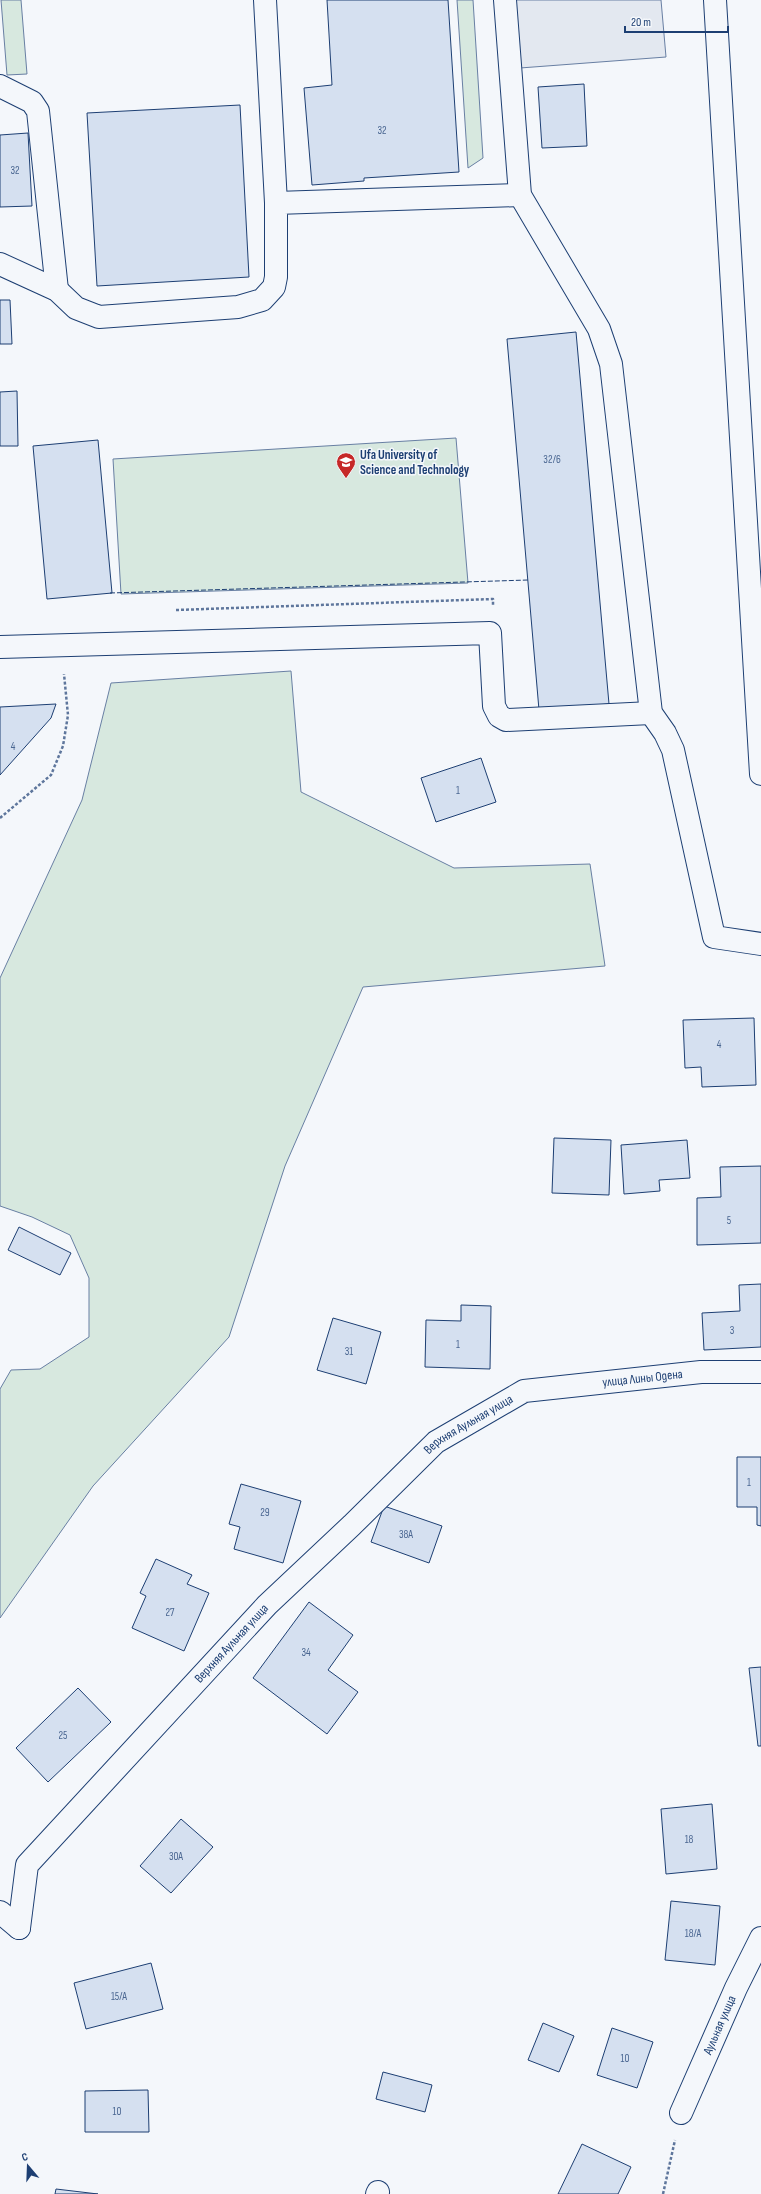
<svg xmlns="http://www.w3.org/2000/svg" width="761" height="2194" font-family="'Sofia Sans Condensed',sans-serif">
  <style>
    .green { fill: #d7e8df; stroke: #687fa3 }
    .parking { fill: #e3e8f0; stroke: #687fa3 }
    .building { fill: #d5e0f0; stroke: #1d3f73 }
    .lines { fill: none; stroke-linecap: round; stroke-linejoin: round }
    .minor-casing { stroke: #1d3f73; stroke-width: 24 }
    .path { stroke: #5e769c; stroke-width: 2.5; stroke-dasharray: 3 2; stroke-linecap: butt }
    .minor { stroke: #f4f7fb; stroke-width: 22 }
    .fence { stroke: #1d3f73; stroke-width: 1; stroke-dasharray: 5 2; stroke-linecap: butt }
    .labels { text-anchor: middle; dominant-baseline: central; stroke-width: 3; stroke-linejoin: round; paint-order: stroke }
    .number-label { font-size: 11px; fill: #4b6792 }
    .poi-label { font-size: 13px; font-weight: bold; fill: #1d3f73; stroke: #f4f7fb; text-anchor: start }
    .street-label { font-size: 13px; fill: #1d3f73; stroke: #f4f7fb }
  </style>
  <rect width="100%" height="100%" fill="#f4f7fb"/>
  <g class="green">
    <polygon points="1,0 21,0 27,74 7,75"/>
    <polygon points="457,0 473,0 483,158 468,168"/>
    <polygon points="456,438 468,583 121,594 113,459"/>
    <polygon points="291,671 301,792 454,868 590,864 605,966 363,987 285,1166 229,1337 93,1486 0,1618 0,1389 11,1370 40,1369 89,1337 89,1278 70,1235 32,1217 0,1206 0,978 82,800 111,683"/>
  </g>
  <polygon class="parking" points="515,0 661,0 666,57 520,68"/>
  <g class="building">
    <polygon points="327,0 448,0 459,172 364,178 364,181 312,185 304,88 332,85"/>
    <polygon points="584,84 587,146 542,148 538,87"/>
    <polygon points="240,105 249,277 97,286 87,113"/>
    <polygon points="28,133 32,206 0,207 0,135"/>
    <polygon points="0,300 10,300 12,344 0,344"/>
    <polygon points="576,332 609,704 539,710 507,339"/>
    <polygon points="17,391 18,446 0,446 0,392"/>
    <polygon points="98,440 112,593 47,599 33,446"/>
    <polygon points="56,704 51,718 0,775 0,707"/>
    <polygon points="481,758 496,802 436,822 421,778"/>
    <polygon points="754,1018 756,1085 702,1087 701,1067 685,1068 683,1020"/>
    <polygon points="554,1138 611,1140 609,1195 552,1193"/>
    <polygon points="687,1140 690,1178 659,1180 660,1191 624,1194 621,1145"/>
    <polygon points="761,1166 761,1243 697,1245 697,1198 721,1197 720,1167"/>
    <polygon points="19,1227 71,1253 60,1275 8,1250"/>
    <polygon points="761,1284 761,1347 704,1350 702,1313 740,1311 739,1285"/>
    <polygon points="461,1305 491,1306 490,1369 425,1367 426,1320 461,1321"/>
    <polygon points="333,1318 381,1332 366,1384 317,1370"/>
    <polygon points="737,1457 761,1457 761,1526 757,1525 757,1507 737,1507"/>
    <polygon points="241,1484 301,1501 283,1563 234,1549 240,1527 229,1524"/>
    <polygon points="384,1506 442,1526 429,1563 371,1542"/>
    <polygon points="156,1559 192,1575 187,1584 209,1593 184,1651 132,1628 146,1596 140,1593"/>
    <polygon points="309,1602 353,1635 328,1670 358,1692 327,1734 253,1678"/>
    <polygon points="761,1667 761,1746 758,1746 749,1668"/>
    <polygon points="78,1688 111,1722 48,1782 16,1748"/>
    <polygon points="712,1804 717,1869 666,1874 661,1809"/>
    <polygon points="181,1819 213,1847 171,1893 140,1866"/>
    <polygon points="671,1901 720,1906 715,1965 665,1960"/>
    <polygon points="151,1963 163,2009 86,2029 74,1983"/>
    <polygon points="543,2023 574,2036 559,2072 528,2060"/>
    <polygon points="612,2028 653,2042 637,2088 597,2075"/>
    <polygon points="383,2072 432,2085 425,2112 376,2099"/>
    <polygon points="148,2090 149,2132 85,2132 85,2091"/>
    <polygon points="582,2144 631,2167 618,2194 558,2194"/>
    <polygon points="56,2189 98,2194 55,2194"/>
  </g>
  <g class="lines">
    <g class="minor-casing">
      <g id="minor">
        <polyline points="265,0 276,203"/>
        <polyline points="505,0 520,195 599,329 611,364 651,713 665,733 673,750 714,937 761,944"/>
        <polyline points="715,0 761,774"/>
        <polyline points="0,86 32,102 38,111 57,290"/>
        <polyline points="0,264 57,290 76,308 99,317 238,307 262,300 274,287 276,277 276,203 520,195"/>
        <polyline points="0,647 490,633 494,706 499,716 506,720 651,713"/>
        <polyline points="0,1912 19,1928"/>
        <path id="s1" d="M19,1928L27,1865L267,1605L352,1525L436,1442L524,1391L701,1372H761"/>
        <path id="s2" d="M681,2113L736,1988L761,1938"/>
        <polyline points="377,2194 378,2192"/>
      </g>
    </g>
    <g class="path">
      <polyline points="176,610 493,599 493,605"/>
      <polyline points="0,818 51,775 63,746 68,715 64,674"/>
      <polyline points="663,2194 675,2140"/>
    </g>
    <use href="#minor" class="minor"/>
    <polyline class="fence" points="110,593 528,580"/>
  </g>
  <defs>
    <g id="university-pin" transform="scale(1)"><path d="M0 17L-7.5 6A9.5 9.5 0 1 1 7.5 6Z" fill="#c62828" stroke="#f4f7fb"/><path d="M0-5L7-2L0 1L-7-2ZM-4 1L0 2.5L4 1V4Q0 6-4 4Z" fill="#fff"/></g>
  </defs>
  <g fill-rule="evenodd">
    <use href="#university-pin" x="346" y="462"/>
  </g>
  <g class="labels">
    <g class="number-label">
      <text x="382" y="130">32</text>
      <text x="15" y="170">32</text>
      <text x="552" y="459">32/6</text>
      <text x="13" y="746">4</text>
      <text x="458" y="790">1</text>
      <text x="719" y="1044">4</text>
      <text x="729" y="1220">5</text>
      <text x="732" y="1330">3</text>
      <text x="458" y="1344">1</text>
      <text x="349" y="1351">31</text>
      <text x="749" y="1482">1</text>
      <text x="265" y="1512">29</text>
      <text x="406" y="1534">38А</text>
      <text x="170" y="1612">27</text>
      <text x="306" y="1652">34</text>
      <text x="63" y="1735">25</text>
      <text x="689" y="1839">18</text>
      <text x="176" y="1856">30А</text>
      <text x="693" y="1933">18/А</text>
      <text x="119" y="1996">15/А</text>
      <text x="625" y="2058">10</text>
      <text x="117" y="2111">10</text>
    </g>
    <g class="poi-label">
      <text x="360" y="455">Ufa University of<tspan x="360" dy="15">Science and Technology</tspan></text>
    </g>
    <g class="street-label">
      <text stroke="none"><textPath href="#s1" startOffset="873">улица Лины Одена</textPath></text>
      <text stroke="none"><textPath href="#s1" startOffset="689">Верхняя Аульная улица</textPath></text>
      <text stroke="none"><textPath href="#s1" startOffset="365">Верхняя Аульная улица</textPath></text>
      <text stroke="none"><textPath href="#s2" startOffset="96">Аульная улица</textPath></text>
    </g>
  </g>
  <g transform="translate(28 2166) rotate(341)" stroke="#f4f7fb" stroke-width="3" paint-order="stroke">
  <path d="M0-3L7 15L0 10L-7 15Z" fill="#1d3f73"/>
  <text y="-6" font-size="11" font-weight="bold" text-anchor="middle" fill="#1d3f73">С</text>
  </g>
  <path d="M625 26v6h103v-6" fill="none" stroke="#1d3f73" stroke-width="2"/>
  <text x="631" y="26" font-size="12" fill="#1d3f73" stroke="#f4f7fb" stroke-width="3" paint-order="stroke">20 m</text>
</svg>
